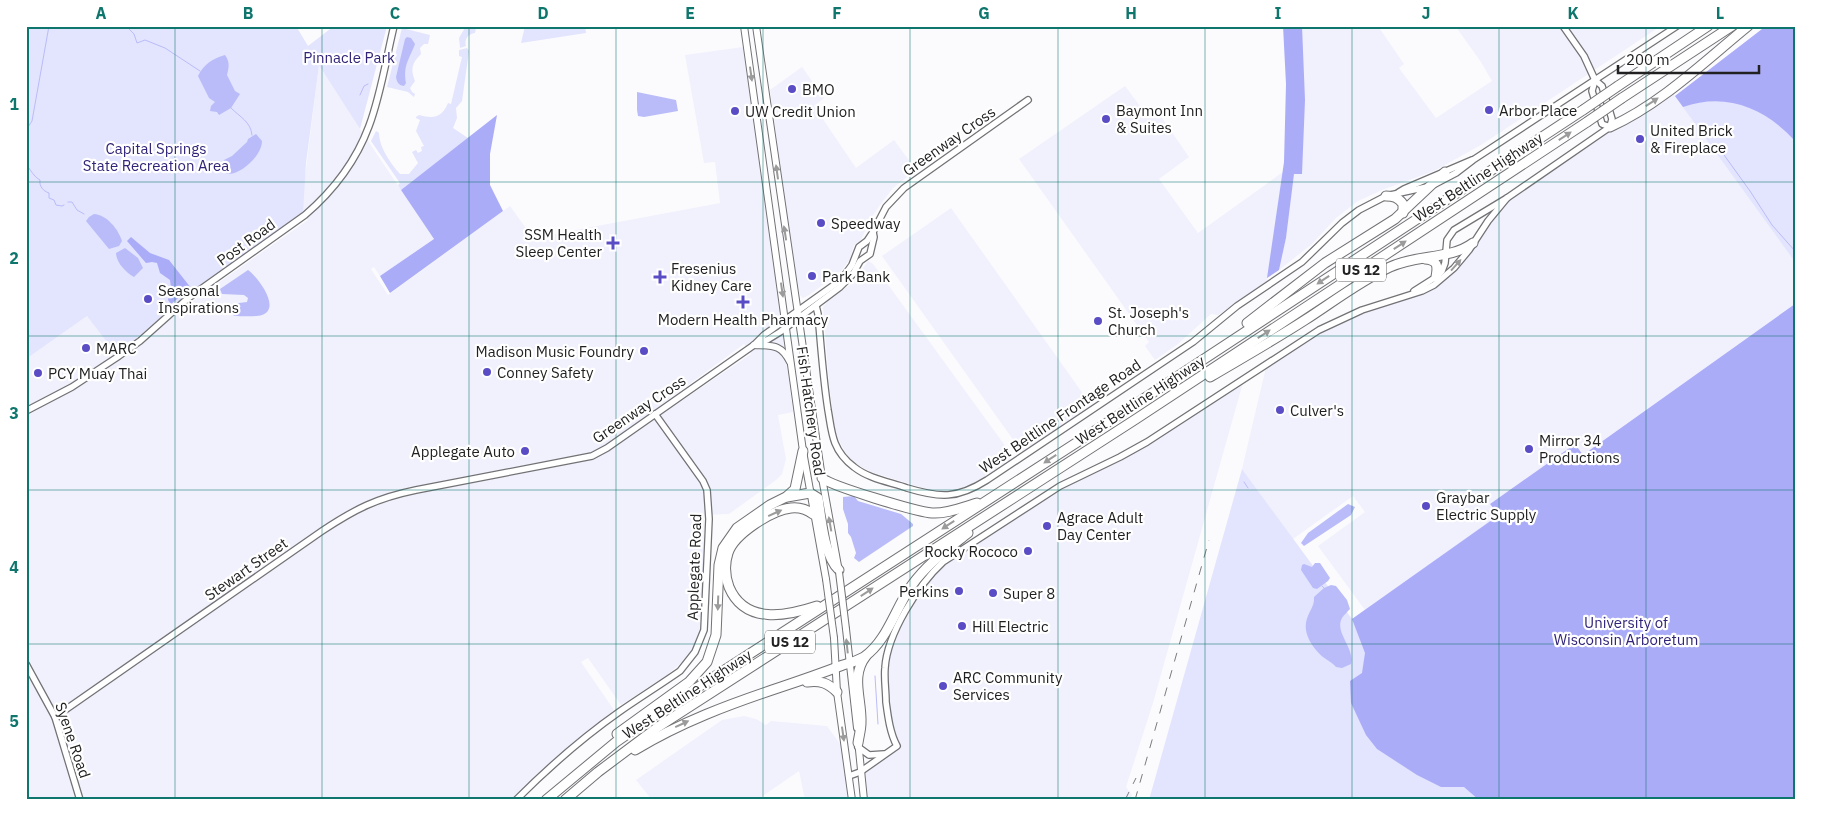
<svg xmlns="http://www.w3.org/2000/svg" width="1821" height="826" font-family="'IBM Plex Sans',sans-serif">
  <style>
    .built { fill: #f0f1fc; fill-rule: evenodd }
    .green { fill: #e3e4fd }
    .forest { fill: #abacf8 }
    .water { fill: #babcf9 }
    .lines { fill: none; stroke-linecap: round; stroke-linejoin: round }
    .stream { stroke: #babcf9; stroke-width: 1 }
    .tertiary-casing { stroke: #727275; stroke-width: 8 }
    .secondary-casing { stroke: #727275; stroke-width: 8 }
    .motorway-casing { stroke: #727275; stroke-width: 11 }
    .tertiary { stroke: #fff; stroke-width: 5.5 }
    .secondary { stroke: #fff; stroke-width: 6 }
    .motorway { stroke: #fff; stroke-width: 9 }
    .rail { stroke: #7b7b7d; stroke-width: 1; stroke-dasharray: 9 9; stroke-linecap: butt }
    .secondary-bridge-casing { stroke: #727275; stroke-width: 8; stroke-linecap: butt }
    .motorway-bridge-casing { stroke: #727275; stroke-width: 11; stroke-linecap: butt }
    .secondary-bridge { stroke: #fff; stroke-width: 6 }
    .motorway-bridge { stroke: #fff; stroke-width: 9 }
    .oneway { fill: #9b9b9c }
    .grid { fill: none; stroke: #0f766e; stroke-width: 1; stroke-opacity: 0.55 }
    .poi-dot { fill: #594cc4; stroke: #fff; stroke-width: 2 }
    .labels { text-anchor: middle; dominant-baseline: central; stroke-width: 4.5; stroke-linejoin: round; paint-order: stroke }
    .shield { fill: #fff; stroke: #646464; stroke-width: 1 }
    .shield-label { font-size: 14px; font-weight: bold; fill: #212122 }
    .park-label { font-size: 15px; fill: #312479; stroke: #fff }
    .poi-label { font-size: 15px; fill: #212122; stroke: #fff; text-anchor: start }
    .street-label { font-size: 15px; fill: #212122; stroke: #fff }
    .neatline { fill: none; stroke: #0f766e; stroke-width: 2 }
    .grid-label { font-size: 16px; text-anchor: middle; font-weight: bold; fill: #0f766e }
  </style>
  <rect width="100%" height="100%" fill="#fbfbfe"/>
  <g class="built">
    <polygon points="1302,26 1378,26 1404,64 1399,68 1436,118 1492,81 1481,62 1456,27 1457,26 1661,26 1481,145 1434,171 1382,190 1358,201 1336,218 1312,244 1279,270 1286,238 1294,173 1302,174"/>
    <path d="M743,47L781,311L793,412L778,415L786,459L782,474L776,480L729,514L704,515L703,590L700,631L691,652L681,663L667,675L621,705L588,658L581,662L614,710L516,800H26V359L87,316L121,360L143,344L176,314L211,288L308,220L301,209L319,64L360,129L434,239L380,276L374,267L371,269L388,295L510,206L533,238L720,203L715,162L704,163L685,55ZM744,344L751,354L665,412L656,413L661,405Z"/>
    <polygon points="802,67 824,98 814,106 856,168 894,140 916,170 893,188 880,205 869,221 861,240 854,245 850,259 841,271 809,295 803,298 800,295 788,229 770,90"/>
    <polygon points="1125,86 1149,118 1158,112 1189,157 1159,179 1198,233 1283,172 1267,281 1218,315 1211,314 1178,344 1155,360 1145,346 1149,342 1019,159"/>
    <polygon points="1671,90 1795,262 1795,304 1583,455 1575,444 1490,504 1499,515 1365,610 1318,546 1365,512 1353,496 1293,539 1242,469 1267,363 1346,316 1404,297 1444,277 1507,198"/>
    <polygon points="951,208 1091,405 1022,452 882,256"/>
    <polygon points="868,261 873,264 1011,454 1010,460 964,489 948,492 936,492 871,472 858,465 847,455 835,433 829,383 823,307 827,302 854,282"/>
    <polygon points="1244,379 1153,703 1126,787 1132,795 1130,800 864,800 860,772 897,746 889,721 886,658 908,608 936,569 1060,486 1120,457"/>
    <polygon points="744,716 756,719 766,725 771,721 827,726 846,752 852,800 805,800 799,771 757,800 652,800 636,780 722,720"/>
  </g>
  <g class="green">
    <polygon points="26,26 296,26 308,46 334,26 387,26 360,129 319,65 306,163 303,212 183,298 138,337 116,354 87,316 26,359"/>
    <path d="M466,26L476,28L475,33C468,34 464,39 466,46L460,48L459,38Z"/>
    <polygon points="525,26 585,26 586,33 521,43"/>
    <polygon points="1766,26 1795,26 1795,262 1675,96"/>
    <path d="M402,28L430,35L428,44H424L420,48L421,54C412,63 410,69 415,81L410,88L412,92L415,94L414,97L408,92L387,87Z"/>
    <path d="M467,48L469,51L462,101L456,108L457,118L453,128L468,138L401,190L398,185L400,183L371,141L376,131L379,133C379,147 391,164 400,174H409L418,163L412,152L416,150L418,153L422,151L421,147L424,146L416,131L420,120L416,118V117L419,115C433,119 442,118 448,103L451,104L462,57L459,56V50Z"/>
    <polygon points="1795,304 1795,800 1149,800 1242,469 1352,619"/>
  </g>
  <g class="forest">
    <polygon points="1283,26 1302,26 1305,100 1302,174 1294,174 1286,238 1279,270 1267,278 1284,162 1286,84"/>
    <path d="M1766,26H1795V141C1765,108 1726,92 1683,107L1675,96Z"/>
    <polygon points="497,115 490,154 490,185 503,211 390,293 380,276 434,239 401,190"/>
    <polygon points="131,237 150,253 169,260 191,288 171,304 168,300 171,288 170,280 160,273 157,263 152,262 146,263 127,241"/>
    <polygon points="1795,304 1795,800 1479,800 1464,787 1441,787 1417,775 1377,749 1366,735 1351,703 1350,681 1362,673 1365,653 1352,619 1499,515 1490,504 1575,444 1583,455"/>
  </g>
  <g class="water">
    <path d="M407,37L411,38L415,44C409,60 403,65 406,83L404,86C398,85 397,82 396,77L405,39Z"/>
    <path d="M225,55C230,62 229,67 227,75L235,91L240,94L231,108L219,115L217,112L210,111L211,106L215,102L209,98L198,76C204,64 212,59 225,55Z"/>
    <polygon points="637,92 676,100 678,111 644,117 638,116 637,110"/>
    <path d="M256,134L262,141C262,163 216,191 224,160L232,156L247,142L248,139Z"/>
    <path d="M94,214C107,215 118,229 122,241L119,246L109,249L86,221L89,217Z"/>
    <path d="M125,248L138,258L143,268L134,277C126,273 116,262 116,253Z"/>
    <path d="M248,270C257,276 282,308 262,315C256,317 241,316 234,316L228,306L231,304L247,302L248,298L244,295L222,294L220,289Z"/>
    <polygon points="854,496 858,501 901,514 913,524 913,526 859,562 854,558 856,553 851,537 848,533 848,524 843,509 843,497"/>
    <polygon points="1348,504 1355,507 1351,515 1304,546 1301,543 1308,533"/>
    <polygon points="1315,563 1320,563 1330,578 1328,581 1317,589 1313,588 1301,570 1302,565 1304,564 1312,567"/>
    <path d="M1331,585L1336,586L1347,600L1350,609C1348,611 1344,615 1342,618C1334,632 1355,648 1351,664L1342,668L1336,667C1332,662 1328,661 1323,657C1314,649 1304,636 1306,623C1307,613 1315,607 1314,597L1324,588Z"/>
  </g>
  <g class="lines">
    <g class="stream">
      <polyline points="126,26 134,34 137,43 145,40 165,48 200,71"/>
      <polyline points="360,95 364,86 368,84"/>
      <path d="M231,108C240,117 251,122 252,135"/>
      <polyline points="26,130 32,121 49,26"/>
      <polyline points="1719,148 1750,191 1772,225 1795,251"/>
      <path d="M26,164C30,169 34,177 40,180C39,186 43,191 49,193V198L54,200L56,205L62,206L64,205"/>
      <polyline points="68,202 72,202 77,210 84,214"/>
      <polyline points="1244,482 1248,488"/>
      <polyline points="1322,586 1324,588"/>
      <polyline points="875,676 878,724"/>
    </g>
    <g class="tertiary-casing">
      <g id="tertiary">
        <polyline points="1563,26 1584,56 1595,80 1602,86 1612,119 1610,127"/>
        <polyline points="1595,80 1592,91 1602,124 1610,127"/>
        <polyline points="1435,184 1456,173 1473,160 1677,26"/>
        <polyline points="1399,192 1404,189 1472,160"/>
        <polyline points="1414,291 1436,277 1442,271 1445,263 1447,240 1454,230 1507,198 1610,127"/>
        <path d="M816,306L818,314C821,346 823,378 828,410C830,421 831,433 835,443C839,453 846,461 854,467C869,479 890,482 907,488C940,498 957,499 987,480L1193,342L1237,306L1302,262L1342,223L1359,210L1386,196L1427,187"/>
        <polyline points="756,344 767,340 780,332 840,287 853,274 860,261 870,254 874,237 873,232"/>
        <path d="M26,411L72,387L116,358L140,341L187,299L305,215C333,191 356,161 369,126C381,94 386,59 394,26"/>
        <polyline points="26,664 55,717 80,800"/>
        <path d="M55,717L322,531C355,509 377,498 416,490L592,456L607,448L754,345L764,335L841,280L852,265L859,247L867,241L873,232L886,207L904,188L1028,100"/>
        <polyline points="858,747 869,755 884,754"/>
        <path d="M849,776L860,772L897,746C890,733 888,717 886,702C886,691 884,679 885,668C887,634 918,585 943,562L1060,486L1120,457L1147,442L1319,330L1362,310L1422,291L1434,285L1454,268L1469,250L1488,221L1507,198"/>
        <path d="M516,800C548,768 582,738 619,712C639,698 660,685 680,671L695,652L704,630L709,519L707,490L703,481L655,414"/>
      </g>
    </g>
    <g class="secondary-casing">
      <g id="secondary">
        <polyline points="744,26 803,451 826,579"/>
        <polyline points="756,26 822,478 838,566"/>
        <path d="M754,345C773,346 781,344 790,362"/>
        <polyline points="846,629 857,728"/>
        <polyline points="834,638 837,692 852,800"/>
        <polyline points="858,740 864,800"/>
      </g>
    </g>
    <g class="motorway-casing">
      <g id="motorway">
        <polyline points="1618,86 1708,26"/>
        <polyline points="1622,98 1732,26"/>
        <path d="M1610,127C1661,104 1705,61 1748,26"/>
        <path d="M1386,196C1393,196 1398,197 1403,204V213"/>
        <path d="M1425,259C1438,260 1438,266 1436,277"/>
        <polyline points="1247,323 1325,263 1395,219 1445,172"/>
        <path d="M1210,377C1242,358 1274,340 1305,320C1333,302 1360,281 1390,267C1417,254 1450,260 1473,243"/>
        <path d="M822,478C831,486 917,512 932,513C947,514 963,507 977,503"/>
        <path d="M787,497L810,493L818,498C821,518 824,556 839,570"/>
        <path d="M813,514C806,509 800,507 791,508C772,510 734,534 728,553C724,565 725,576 729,587C745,625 787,616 817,606"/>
        <path d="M807,682C820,680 828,683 837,692"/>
        <polyline points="617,734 689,682 707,662 716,635 719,565 723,548 737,528 770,505 786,497 795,489 803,451"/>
        <path d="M858,743C859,736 861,729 861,723C862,699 850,676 866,656"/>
        <path d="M635,750C681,722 730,704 781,687C802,680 822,673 843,665C850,663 857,661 864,657C888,640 895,608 912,585C927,564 948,549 968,533"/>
        <polyline points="546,800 616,742 652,717 1093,432 1583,110"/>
        <polyline points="565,800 598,772 658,727 1136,419 1587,122"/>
      </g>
    </g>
    <use href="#tertiary" class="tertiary"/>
    <use href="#secondary" class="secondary"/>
    <use href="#motorway" class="motorway"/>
    <g class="rail">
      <polyline points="1125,800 1136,778"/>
      <polyline points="1135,800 1209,540"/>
    </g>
    <g class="secondary-bridge-casing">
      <g id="secondary-bridge">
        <polyline points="839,572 846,629"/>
        <polyline points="826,579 834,638"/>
      </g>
    </g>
    <g class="motorway-bridge-casing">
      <g id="motorway-bridge">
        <polyline points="1583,110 1618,86"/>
        <polyline points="1587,122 1622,98"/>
      </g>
    </g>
    <use href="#secondary-bridge" class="secondary-bridge"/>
    <use href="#motorway-bridge" class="motorway-bridge"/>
  </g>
  <defs><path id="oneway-solid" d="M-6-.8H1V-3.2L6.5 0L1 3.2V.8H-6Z" transform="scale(1.25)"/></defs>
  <g class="oneway">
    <use href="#oneway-solid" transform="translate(751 74) rotate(82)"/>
    <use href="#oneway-solid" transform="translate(1652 102) rotate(-33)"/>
    <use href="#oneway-solid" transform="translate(1565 136) rotate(-33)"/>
    <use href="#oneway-solid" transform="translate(777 172) rotate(-98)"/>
    <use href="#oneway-solid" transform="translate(785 233) rotate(-99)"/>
    <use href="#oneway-solid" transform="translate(1400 245) rotate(-33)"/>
    <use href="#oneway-solid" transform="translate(1456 265) rotate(-48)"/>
    <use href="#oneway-solid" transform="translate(1323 280) rotate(146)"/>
    <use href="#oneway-solid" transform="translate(782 290) rotate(82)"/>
    <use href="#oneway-solid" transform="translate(1264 334) rotate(-33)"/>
    <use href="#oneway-solid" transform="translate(1050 459) rotate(147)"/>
    <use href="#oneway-solid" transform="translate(775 513) rotate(-24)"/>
    <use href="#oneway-solid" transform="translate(830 524) rotate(-100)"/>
    <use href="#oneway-solid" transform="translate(948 525) rotate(147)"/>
    <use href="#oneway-solid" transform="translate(867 592) rotate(-33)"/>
    <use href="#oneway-solid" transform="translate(718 603) rotate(92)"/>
    <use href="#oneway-solid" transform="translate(847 646) rotate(-96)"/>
    <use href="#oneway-solid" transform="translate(682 724) rotate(-25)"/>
    <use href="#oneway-solid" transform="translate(843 734) rotate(82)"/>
  </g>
  <path class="grid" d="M175,26V800M322,26V800M469,26V800M616,26V800M763,26V800M910,26V800M1058,26V800M1205,26V800M1352,26V800M1499,26V800M1646,26V800M26,182H1795M26,336H1795M26,490H1795M26,644H1795"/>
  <g class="poi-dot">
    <circle cx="792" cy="89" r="5"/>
    <circle cx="1489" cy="110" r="5"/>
    <circle cx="735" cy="111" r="5"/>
    <circle cx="1106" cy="119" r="5"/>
    <circle cx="1640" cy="139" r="5"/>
    <circle cx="821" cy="223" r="5"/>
    <path d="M610.5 235.5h5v5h5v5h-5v5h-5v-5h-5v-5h5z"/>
    <circle cx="812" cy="276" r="5"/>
    <path d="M657.5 269.5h5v5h5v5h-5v5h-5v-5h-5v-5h5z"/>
    <circle cx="148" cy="299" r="5"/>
    <path d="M740.5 294.5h5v5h5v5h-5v5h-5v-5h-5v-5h5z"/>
    <circle cx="1098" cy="321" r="5"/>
    <circle cx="86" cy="348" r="5"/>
    <circle cx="644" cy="351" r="5"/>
    <circle cx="487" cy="372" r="5"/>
    <circle cx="38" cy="373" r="5"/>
    <circle cx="1280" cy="410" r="5"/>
    <circle cx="1529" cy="449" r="5"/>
    <circle cx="525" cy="451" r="5"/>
    <circle cx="1426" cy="506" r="5"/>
    <circle cx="1047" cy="526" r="5"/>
    <circle cx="1028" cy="551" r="5"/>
    <circle cx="959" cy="591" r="5"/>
    <circle cx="993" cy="593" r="5"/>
    <circle cx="962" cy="626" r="5"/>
    <circle cx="943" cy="686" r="5"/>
  </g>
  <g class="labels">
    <g class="shield">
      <rect x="1336" y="258.5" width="50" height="23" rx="4"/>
      <rect x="765" y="630.5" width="50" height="23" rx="4"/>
    </g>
    <g class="shield-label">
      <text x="1361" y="270">US 12</text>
      <text x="790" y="642">US 12</text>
    </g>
    <g class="park-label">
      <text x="349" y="57">Pinnacle Park</text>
      <text x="156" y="148">Capital Springs<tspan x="156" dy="17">State Recreation Area</tspan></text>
      <text x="1626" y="622">University of<tspan x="1626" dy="17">Wisconsin Arboretum</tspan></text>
    </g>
    <g class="poi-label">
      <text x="802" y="89">BMO</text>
      <text x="1116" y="110">Baymont Inn<tspan x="1116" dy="17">&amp; Suites</tspan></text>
      <text x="1499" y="110">Arbor Place</text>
      <text x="745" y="111">UW Credit Union</text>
      <text x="1650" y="130">United Brick<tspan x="1650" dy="17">&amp; Fireplace</tspan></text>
      <text x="831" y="223">Speedway</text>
      <text x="602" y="234" text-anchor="end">SSM Health<tspan x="602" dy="17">Sleep Center</tspan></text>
      <text x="671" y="268">Fresenius<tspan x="671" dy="17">Kidney Care</tspan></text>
      <text x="822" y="276">Park Bank</text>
      <text x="158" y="290">Seasonal<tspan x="158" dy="17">Inspirations</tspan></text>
      <text x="1108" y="312">St. Joseph's<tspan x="1108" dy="17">Church</tspan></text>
      <text x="743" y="319" text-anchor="middle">Modern Health Pharmacy</text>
      <text x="96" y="348">MARC</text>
      <text x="634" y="351" text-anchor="end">Madison Music Foundry</text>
      <text x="497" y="372">Conney Safety</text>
      <text x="48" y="373">PCY Muay Thai</text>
      <text x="1290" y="410">Culver's</text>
      <text x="1539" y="440">Mirror 34<tspan x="1539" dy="17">Productions</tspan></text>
      <text x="515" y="451" text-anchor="end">Applegate Auto</text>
      <text x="1436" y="497">Graybar<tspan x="1436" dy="17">Electric Supply</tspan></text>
      <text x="1057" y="517">Agrace Adult<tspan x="1057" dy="17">Day Center</tspan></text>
      <text x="1018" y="551" text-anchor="end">Rocky Rococo</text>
      <text x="949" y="591" text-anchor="end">Perkins</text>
      <text x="1003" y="593">Super 8</text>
      <text x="972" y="626">Hill Electric</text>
      <text x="953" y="677">ARC Community<tspan x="953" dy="17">Services</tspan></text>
    </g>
    <g class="street-label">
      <text transform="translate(949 141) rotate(-35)">Greenway Cross</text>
      <text transform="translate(1478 177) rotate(-33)">West Beltline Highway</text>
      <text transform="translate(246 242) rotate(-36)">Post Road</text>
      <text transform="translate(1140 400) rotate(-33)">West Beltline Highway</text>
      <text transform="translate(639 409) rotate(-34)">Greenway Cross</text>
      <text transform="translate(811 411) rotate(82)">Fish Hatchery Road</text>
      <text transform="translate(1060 416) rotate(-34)">West Beltline Frontage Road</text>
      <text transform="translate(694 567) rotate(-88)">Applegate Road</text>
      <text transform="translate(246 569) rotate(-35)">Stewart Street</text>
      <text transform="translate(687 694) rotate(-33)">West Beltline Highway</text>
      <text transform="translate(73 740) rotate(71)">Syene Road</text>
    </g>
  </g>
  <rect width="1821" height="826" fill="none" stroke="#ffffff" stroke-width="55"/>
  <path d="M1618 65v8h141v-8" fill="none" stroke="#212122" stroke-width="2.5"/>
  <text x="1626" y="65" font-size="15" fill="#212122" stroke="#ffffff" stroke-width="4" paint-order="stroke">200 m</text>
  <rect x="28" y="28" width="1766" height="770" class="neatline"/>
  <g class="grid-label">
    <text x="101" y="19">A</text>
    <text x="248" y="19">B</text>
    <text x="395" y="19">C</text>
    <text x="543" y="19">D</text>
    <text x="690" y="19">E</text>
    <text x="837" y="19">F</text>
    <text x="984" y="19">G</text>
    <text x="1131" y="19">H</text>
    <text x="1278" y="19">I</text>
    <text x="1426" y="19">J</text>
    <text x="1573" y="19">K</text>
    <text x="1720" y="19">L</text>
    <text x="14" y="110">1</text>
    <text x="14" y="264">2</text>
    <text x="14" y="419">3</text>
    <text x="14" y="573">4</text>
    <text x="14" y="727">5</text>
  </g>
</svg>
